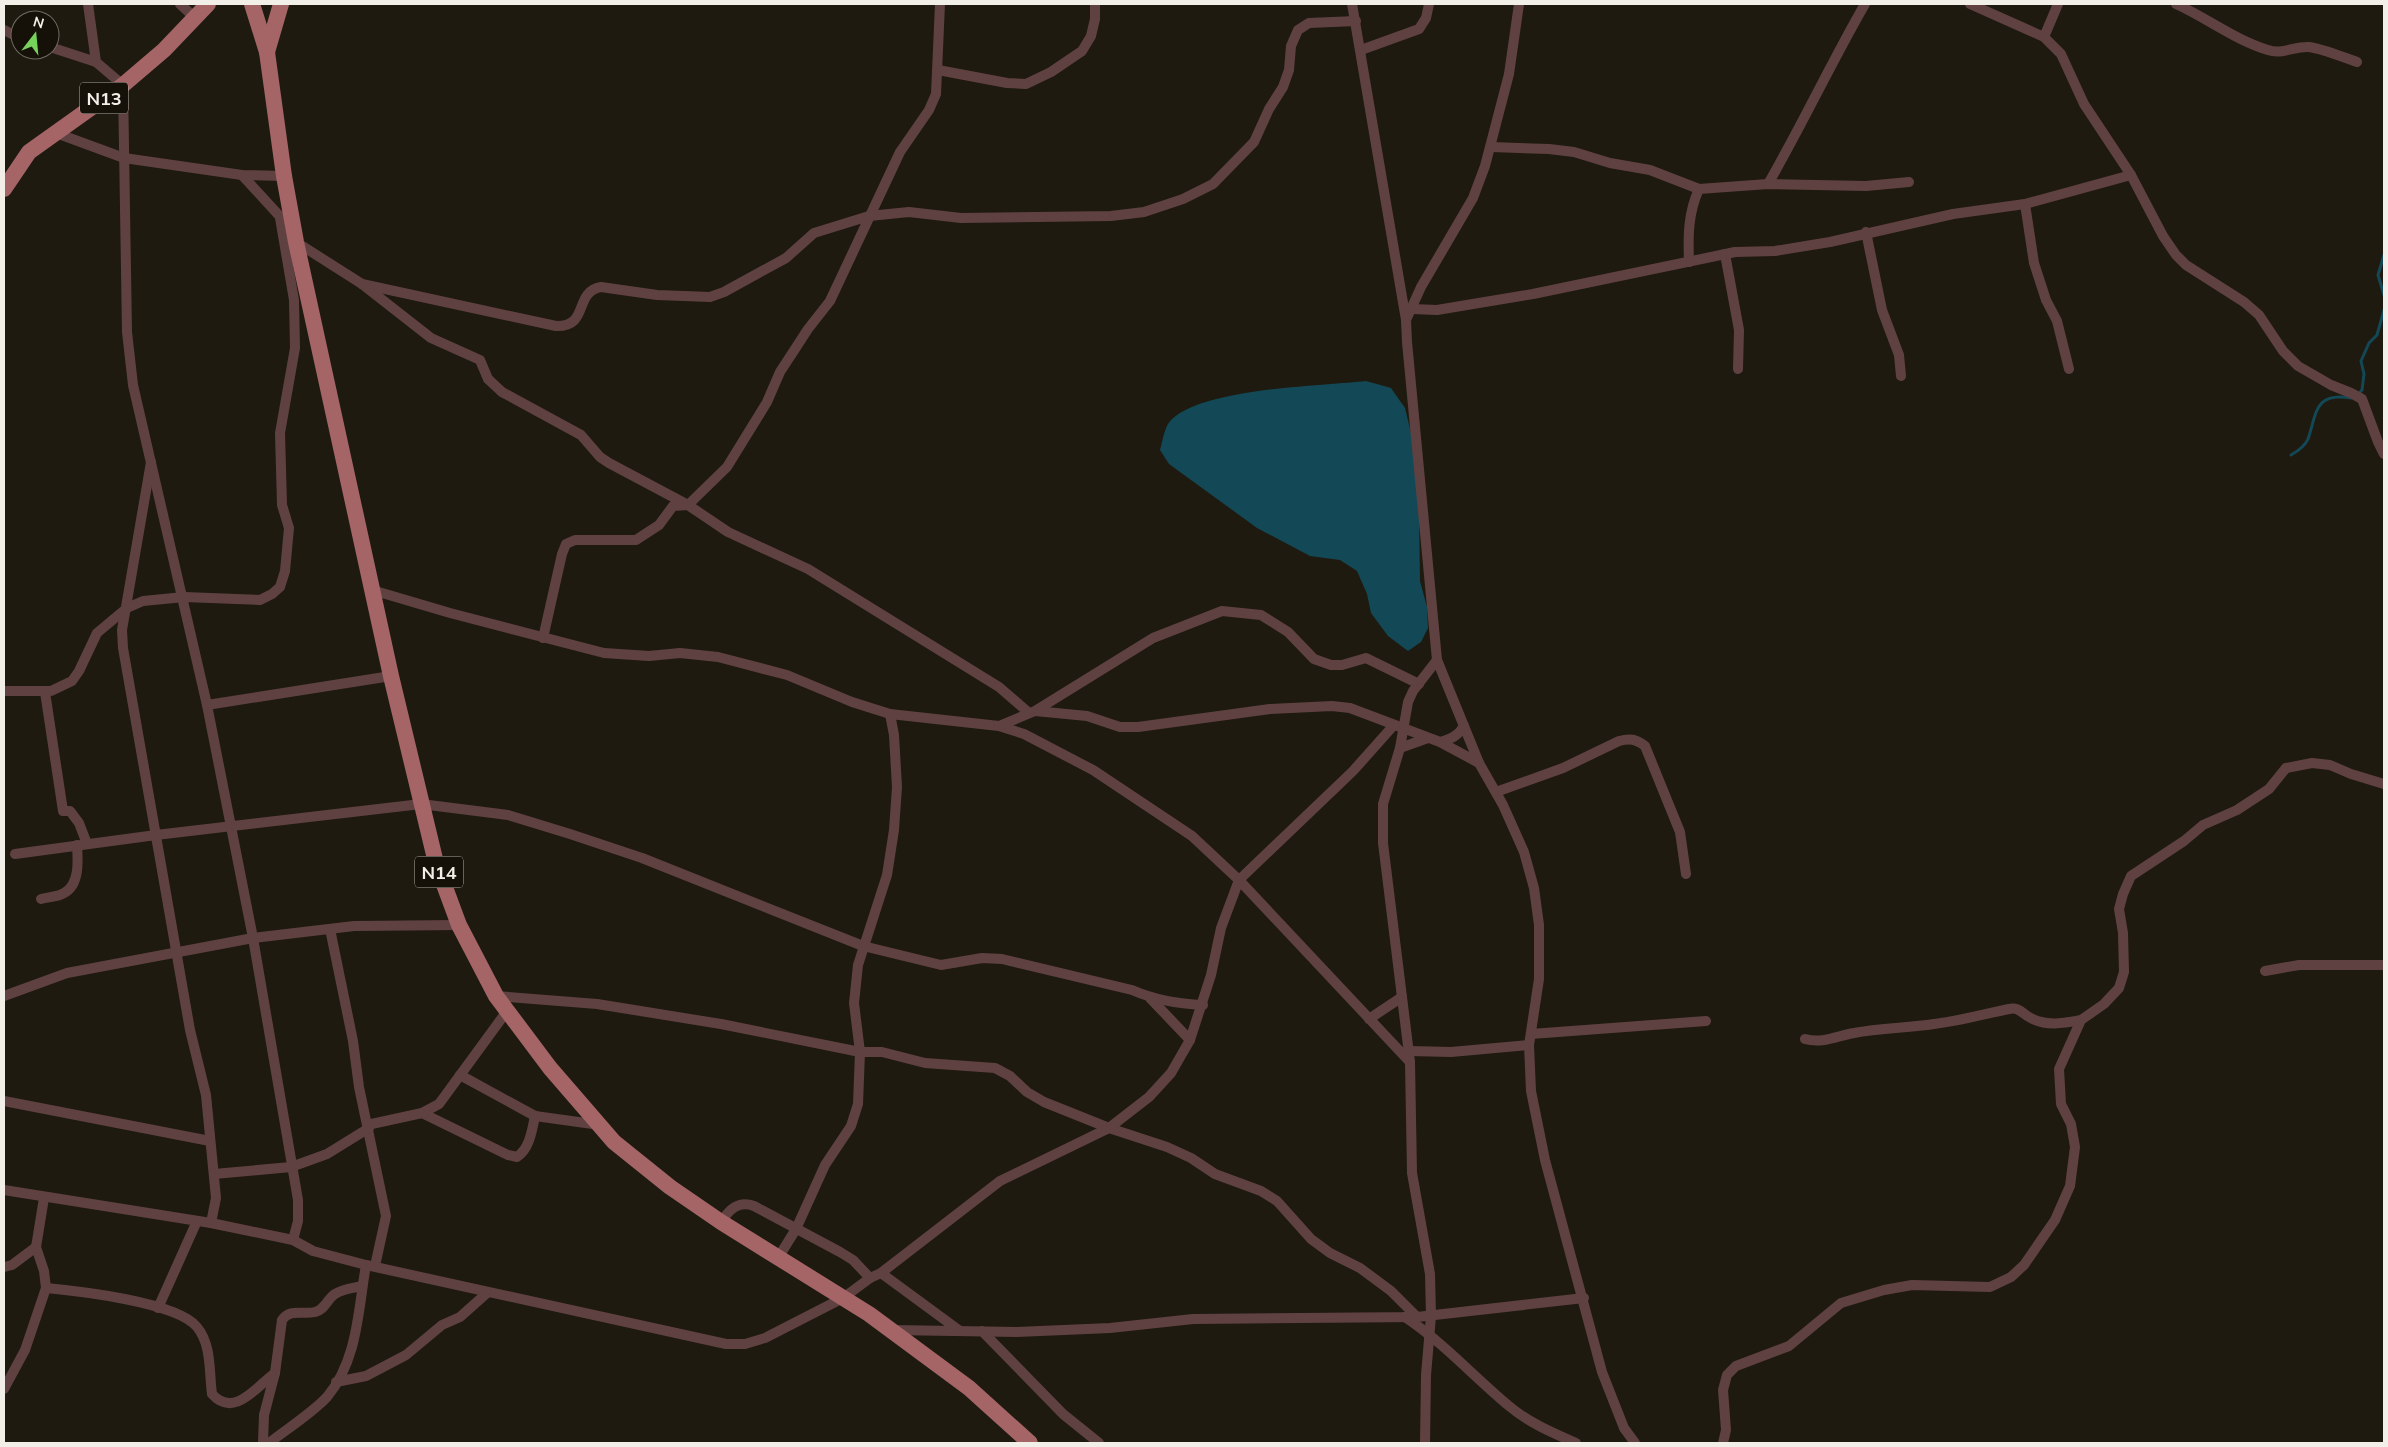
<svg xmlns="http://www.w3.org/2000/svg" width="2388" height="1447" font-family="Mulish,sans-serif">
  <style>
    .water { fill: #134856 }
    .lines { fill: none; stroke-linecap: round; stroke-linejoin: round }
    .stream { stroke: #134856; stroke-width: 3 }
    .minor { stroke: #604141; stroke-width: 10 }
    .primary { stroke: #a56567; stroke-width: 16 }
    .labels { text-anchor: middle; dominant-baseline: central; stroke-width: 4.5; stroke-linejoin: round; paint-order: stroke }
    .shield { fill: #151108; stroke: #b0aca6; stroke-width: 1 }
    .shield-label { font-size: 18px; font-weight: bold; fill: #f2efe9 }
  </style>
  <rect width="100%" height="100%" fill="#1e1a10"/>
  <path class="water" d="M1366,381L1391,388L1405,408L1413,441L1419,504L1420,581L1427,607L1428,628L1421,642L1408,651L1388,636L1371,613L1367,594L1357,571L1340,560L1310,556L1257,528L1169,464L1160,450C1162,443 1164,431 1168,424C1193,388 1323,386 1366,381Z"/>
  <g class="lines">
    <g class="stream">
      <polyline points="2384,255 2378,275 2384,295"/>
      <polyline points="2358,394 2362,390 2364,374 2361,361 2369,343 2377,335 2384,310"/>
      <path d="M2291,455C2298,451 2305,446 2308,439C2317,413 2314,392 2351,398"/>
    </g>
    <g class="minor">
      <polyline points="88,4 96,62 123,85 127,332 133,385 207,705 253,938 298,1200 298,1221 293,1240"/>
      <polyline points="180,4 195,18"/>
      <polyline points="1352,4 1406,320"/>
      <polyline points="1519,4 1509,74 1485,166 1473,198 1421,287 1406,320 1407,342 1437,660 1479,763 1503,805 1524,852 1534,888 1539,925 1539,979 1529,1045 1531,1091 1545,1160 1602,1372 1624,1428 1635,1443"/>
      <polyline points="1970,4 2044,37 2061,54 2084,104 2131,175 2163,236 2176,255 2186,265 2244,302 2259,315 2283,351 2298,366 2331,385 2351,393 2362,399 2378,442 2384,454"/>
      <path d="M2176,4C2207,18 2235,40 2268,50C2282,55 2295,46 2309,47C2324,49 2342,57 2357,62"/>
      <polyline points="4,30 20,38"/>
      <polyline points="2044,37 2058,4"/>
      <polyline points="50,47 96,62"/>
      <polyline points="1361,50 1419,29 1426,18 1429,4"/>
      <polyline points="938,70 1007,83 1026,84 1051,72 1082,51 1091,36 1095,19 1095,4"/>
      <polyline points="56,133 124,158 242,175 284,176"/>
      <polyline points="1491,147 1549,149 1574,152 1610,163 1650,170 1699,189 1768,184 1866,186 1909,182"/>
      <polyline points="242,175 285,222"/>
      <path d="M1768,184C1802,125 1831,63 1865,4"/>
      <polyline points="2025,204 2034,263 2046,300 2057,321 2069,369"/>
      <polyline points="1866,232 1882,310 1899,355 1901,376"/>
      <polyline points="296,242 362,284 431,338 480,360 488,379 502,392 581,435 600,457 609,463 688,505 728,532 808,569 999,687 1029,713"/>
      <polyline points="1725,254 1739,330 1738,369"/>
      <path d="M1689,262C1688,236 1688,213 1699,189"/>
      <path d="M362,284L556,326C590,327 573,292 601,287L657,295L710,297L724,292L786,258L814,233L869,216L909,212L961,218L1111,216L1144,212L1183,199L1213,184L1254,142L1269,109L1283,87L1289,70L1291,46L1298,30L1309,23L1356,21"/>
      <polyline points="1412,309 1437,310 1533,294 1735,252 1775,251 1830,242 1953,214 2025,204 2131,175"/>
      <polyline points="151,462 122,630 123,648 190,1030 206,1095 216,1198 211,1223"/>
      <polyline points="372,590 450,613 604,653 649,656 680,653 718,657 787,675 852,702 890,714 999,726 1024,734 1093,770 1192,836 1239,880 1410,1062"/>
      <polyline points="543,638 562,554 566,544 575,540 636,540 659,525 673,506 688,505 727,467 767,402 780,372 808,329 830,301 900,152 929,110 936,94 940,4"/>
      <polyline points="4,691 51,691 72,681 79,671 97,633 127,608 143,601 184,597 260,600 272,594 280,587 285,571 289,528 282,505 280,433 295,348 294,300 280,218"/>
      <polyline points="45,692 63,811 70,811 79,823 87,844"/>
      <polyline points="207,705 391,676"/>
      <polyline points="1035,711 1087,716 1120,727 1138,727 1270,709 1332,706 1350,708 1440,742 1479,763"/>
      <polyline points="999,726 1035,711 1153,638 1222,611 1261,615 1288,632 1314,659 1331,665 1342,665 1366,658 1419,684"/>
      <path d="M1440,742C1451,739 1458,736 1464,726"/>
      <polyline points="1400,748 1428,738"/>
      <path d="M1496,792L1563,768L1619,741C1630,738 1636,739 1645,746L1680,832L1686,874"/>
      <path d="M15,854L156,835L421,804L508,815L570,834L642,858L863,946L941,965L982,958L1002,959L1132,990C1155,1000 1177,1004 1203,1005"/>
      <path d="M41,899C48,897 58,897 64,893C80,885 78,860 77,845"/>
      <polyline points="330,929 353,1041 359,1087 386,1216 375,1266"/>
      <polyline points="2265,971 2299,965 2384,965"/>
      <polyline points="4,996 67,973 253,938 354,926 459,925"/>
      <polyline points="496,996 597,1004 721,1024 860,1052 882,1052 925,1063 995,1068 1010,1076 1027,1092 1044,1102 1109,1128 1167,1147 1191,1158 1215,1174 1261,1191 1277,1201 1311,1239 1330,1253 1360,1268 1391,1291 1417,1317"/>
      <polyline points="1150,998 1190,1040"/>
      <polyline points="1369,1019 1402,997"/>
      <polyline points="1531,1034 1706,1021"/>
      <path d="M1805,1039C1822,1044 1837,1036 1854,1033C1880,1028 1907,1028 1934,1024C1960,1021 1984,1014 2009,1009C2019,1007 2022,1013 2029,1017C2045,1027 2065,1023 2081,1020"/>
      <polyline points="1409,1051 1451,1052 1529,1045"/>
      <polyline points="460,1075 535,1116 600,1125"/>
      <polyline points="4,1101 210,1141"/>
      <path d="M422,1113L508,1155L517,1157C530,1148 532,1130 535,1116"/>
      <polyline points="367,1125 422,1113 439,1104 507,1011"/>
      <polyline points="214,1174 291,1167 327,1154 369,1128"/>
      <polyline points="4,1190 211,1223 293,1240 313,1251 366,1265 726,1344 745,1344 765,1338 843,1298 870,1278 881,1273 1000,1181 1109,1128 1149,1097 1171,1073 1190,1040 1211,975 1221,928 1239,880 1353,771 1394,725"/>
      <path d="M721,1222C729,1210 738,1200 754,1206L840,1252L853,1260L870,1278"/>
      <polyline points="778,1258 796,1229 825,1165 851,1126 858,1104 860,1052 854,1003 858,965 887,875 894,830 897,787 894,735 890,714"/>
      <polyline points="4,1267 12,1265 36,1247"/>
      <polyline points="881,1273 960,1331"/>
      <path d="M46,1288C78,1291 177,1302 197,1327C212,1345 209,1373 212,1394C234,1419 257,1386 275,1373"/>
      <polyline points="158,1308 197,1221"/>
      <path d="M1405,1317C1444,1343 1474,1377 1509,1406C1529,1423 1553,1433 1576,1443"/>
      <polyline points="891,1330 1017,1332 1110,1328 1193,1319 1417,1317 1584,1298"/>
      <polyline points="982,1331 1063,1414 1099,1443"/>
      <polyline points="336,1382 366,1376 406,1355 442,1325 460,1317 487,1293"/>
      <polyline points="4,1389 25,1350 46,1288 44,1271 36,1247 44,1198"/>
      <path d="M263,1443L264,1415L275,1373L282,1320C290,1308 302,1315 315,1312C325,1310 327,1299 335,1294C343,1289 354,1288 362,1286"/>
      <path d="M269,1443C287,1429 312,1413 327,1397C358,1360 358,1310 366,1265"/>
      <polyline points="1425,1443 1426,1375 1431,1316 1430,1274 1412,1173 1410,1062 1383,843 1383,804 1400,748 1408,702 1413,691 1437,660"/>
      <polyline points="1723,1443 1726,1430 1723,1390 1727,1375 1736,1366 1789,1346 1841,1303 1884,1290 1912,1285 1990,1287 2011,1277 2024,1265 2055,1220 2070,1186 2075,1147 2071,1124 2061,1104 2059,1069 2081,1020 2104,1004 2119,988 2124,972 2123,933 2119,909 2123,894 2131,876 2184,841 2203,825 2237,810 2269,789 2286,768 2312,763 2330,765 2351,774 2384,784"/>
    </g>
    <g class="primary">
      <polyline points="252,4 267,52 284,176 296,242 391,676 436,863 459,925 496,996 550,1068 614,1142 670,1187 721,1222 869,1314 969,1388 1030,1443"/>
      <polyline points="267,52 281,4"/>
      <polyline points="4,189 29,152 123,85 164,50 208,4"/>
    </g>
  </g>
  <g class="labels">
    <g class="shield">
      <rect x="80" y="82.5" width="48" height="31" rx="4"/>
      <rect x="415" y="856.5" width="48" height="31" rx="4"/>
    </g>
    <g class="shield-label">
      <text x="104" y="98">N13</text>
      <text x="439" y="872">N14</text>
    </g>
  </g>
  <rect width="2388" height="1447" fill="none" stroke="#f2efe9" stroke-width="10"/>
  <g transform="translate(35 35) rotate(16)"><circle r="24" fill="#151108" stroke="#6d6a62"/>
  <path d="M0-4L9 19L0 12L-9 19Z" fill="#76d25a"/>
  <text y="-8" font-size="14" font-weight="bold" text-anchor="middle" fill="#f2efe9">N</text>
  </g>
</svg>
